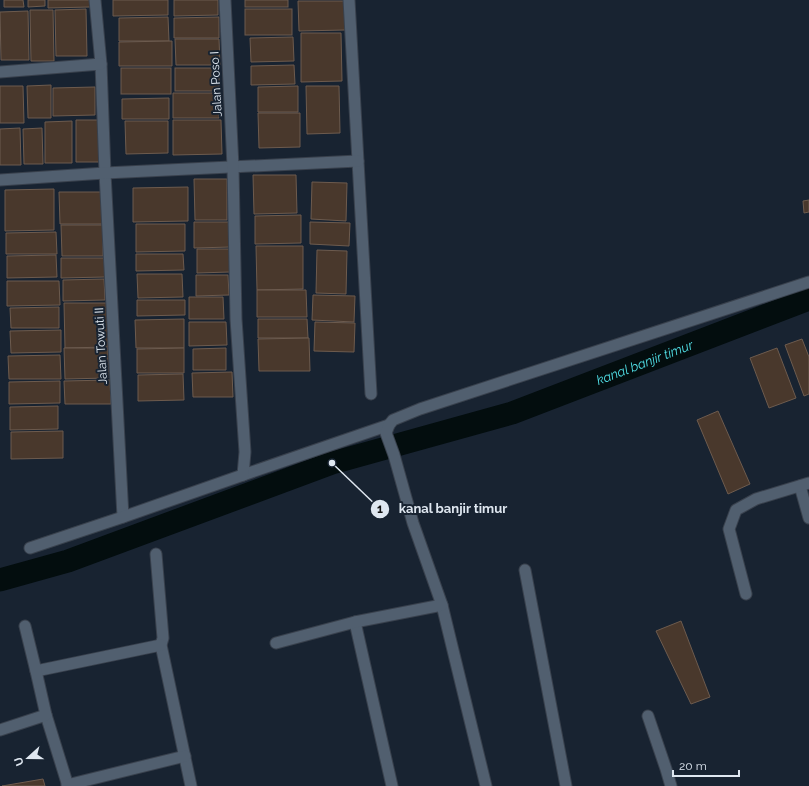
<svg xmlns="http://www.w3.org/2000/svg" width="809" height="786" font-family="Raleway,sans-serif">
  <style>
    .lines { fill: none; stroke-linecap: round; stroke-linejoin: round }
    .canal { stroke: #030d0e; stroke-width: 23 }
    .building { fill: #49382c; stroke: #6d5b4e }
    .minor-casing { stroke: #39414d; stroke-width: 13 }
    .minor { stroke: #515f6f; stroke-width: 11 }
    .labels { text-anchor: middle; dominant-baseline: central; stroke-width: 4; stroke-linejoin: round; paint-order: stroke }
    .street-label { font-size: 12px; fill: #dfe7f0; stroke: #182331 }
    .water-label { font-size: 13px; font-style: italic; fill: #51e0e7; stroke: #182331 }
    .leader { fill: none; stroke: #dfe7f0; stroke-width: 1.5 }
    .callout-dot { fill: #dfe7f0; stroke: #182331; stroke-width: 1.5 }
    .mark-label { font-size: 12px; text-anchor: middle; font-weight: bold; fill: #111 }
    .callout-label { font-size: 13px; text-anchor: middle; font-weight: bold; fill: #dfe7f0; stroke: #182331; stroke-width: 4; stroke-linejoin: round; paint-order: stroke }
  </style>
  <rect width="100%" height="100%" fill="#182331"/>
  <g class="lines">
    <path class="canal" id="s1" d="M0,580L68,561L332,463L512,413L809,299"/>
  </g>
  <g class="building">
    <polygon points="4,0 23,0 24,7 4,7"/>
    <polygon points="28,0 45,0 45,6 28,7"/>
    <polygon points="48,0 90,0 90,7 48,8"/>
    <polygon points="113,0 168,0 168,15 113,16"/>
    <polygon points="174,0 218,0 218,15 174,16"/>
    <rect x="245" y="0" width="43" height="7"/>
    <polygon points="298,1 344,1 345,30 299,31"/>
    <polygon points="86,9 87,56 56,56 55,10"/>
    <rect x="245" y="9" width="47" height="26"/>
    <polygon points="30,10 53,10 54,61 31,61"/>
    <polygon points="28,11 29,60 1,60 0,12"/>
    <polygon points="168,17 169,41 119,41 119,18"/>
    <polygon points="219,17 219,38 174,38 174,18"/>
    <polygon points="301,33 341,33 342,81 301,82"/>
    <polygon points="293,37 294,61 251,62 250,38"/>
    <polygon points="175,39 219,39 220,65 176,65"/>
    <polygon points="172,41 172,66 119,66 119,42"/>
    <polygon points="294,65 295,84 251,85 251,66"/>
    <rect x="121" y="68" width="50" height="26"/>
    <rect x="175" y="68" width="44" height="23"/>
    <polygon points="51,85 51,118 28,118 27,86"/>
    <polygon points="0,86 23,86 24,123 0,123"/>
    <polygon points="298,86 298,112 258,112 258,87"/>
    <polygon points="306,86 339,86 340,133 307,134"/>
    <polygon points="95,87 95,115 53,116 53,88"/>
    <polygon points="173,93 218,93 219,118 173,118"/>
    <polygon points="169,98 169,119 122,119 122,99"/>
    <polygon points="258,113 300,113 300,147 259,148"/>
    <polygon points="76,120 98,120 99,162 76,162"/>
    <polygon points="173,120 221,120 222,154 173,155"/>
    <polygon points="72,121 72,163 45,163 45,122"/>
    <polygon points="125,121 168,121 168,153 126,154"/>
    <polygon points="20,128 21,165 0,165 0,129"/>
    <polygon points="42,128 43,164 24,164 23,129"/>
    <polygon points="253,175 296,175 297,213 254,214"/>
    <polygon points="194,179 227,179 227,220 195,220"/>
    <polygon points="312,182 347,183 346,221 311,219"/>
    <polygon points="188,187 188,221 133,222 133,188"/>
    <polygon points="54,189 54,230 5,231 5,190"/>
    <polygon points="59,192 101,192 102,224 60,224"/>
    <polygon points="809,200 809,212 804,213 803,201"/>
    <polygon points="301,215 301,243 255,244 255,216"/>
    <polygon points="194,222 230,222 231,247 194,248"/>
    <polygon points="310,222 350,223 349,246 310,244"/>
    <polygon points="136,224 185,224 185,251 136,252"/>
    <polygon points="61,225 103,225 103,256 62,256"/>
    <polygon points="56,232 57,254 6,254 6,233"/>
    <polygon points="256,246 303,246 303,289 257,290"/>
    <polygon points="197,249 230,249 230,272 197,273"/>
    <polygon points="317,250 347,251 346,294 316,293"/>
    <polygon points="136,254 183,254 184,270 136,271"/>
    <polygon points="56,255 57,277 7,278 7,256"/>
    <polygon points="61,258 104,258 105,277 61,278"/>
    <polygon points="137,274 182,274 183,297 138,298"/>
    <polygon points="196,275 228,275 229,295 196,296"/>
    <polygon points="104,279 105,300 63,301 63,280"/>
    <polygon points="7,281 59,281 60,305 7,306"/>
    <polygon points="257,290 306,290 307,317 257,317"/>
    <polygon points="313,295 355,296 354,322 312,320"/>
    <polygon points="189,297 223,297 224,319 189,319"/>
    <polygon points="137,300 185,300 185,315 137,316"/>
    <polygon points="64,303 107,303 108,347 65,348"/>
    <polygon points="59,307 59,328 11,328 10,308"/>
    <polygon points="184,319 184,348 136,348 135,320"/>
    <polygon points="258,319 307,319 308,338 258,338"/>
    <polygon points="189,322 226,322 227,345 189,346"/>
    <polygon points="315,322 355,323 354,352 314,351"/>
    <polygon points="61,330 61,352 11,353 10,331"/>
    <polygon points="309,338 310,371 259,371 258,339"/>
    <polygon points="802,339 809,357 809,394 804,396 785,345"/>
    <polygon points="64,348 108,348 108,378 65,379"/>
    <polygon points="184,348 184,373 137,373 137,349"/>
    <polygon points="226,348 226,370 193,370 193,349"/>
    <polygon points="777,348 796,398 769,408 750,358"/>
    <polygon points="60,355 61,379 9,379 8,356"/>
    <polygon points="232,372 233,397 193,397 192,373"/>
    <polygon points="183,374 184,400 138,401 138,375"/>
    <polygon points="110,380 111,404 65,404 64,381"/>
    <polygon points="60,381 60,403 9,404 9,382"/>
    <polygon points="58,406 58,429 10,430 10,407"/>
    <polygon points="718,411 750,484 728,494 697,420"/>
    <polygon points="63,431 63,458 11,459 11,432"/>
    <polygon points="681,621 710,697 691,704 656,631"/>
    <polygon points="43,779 45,786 2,786"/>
  </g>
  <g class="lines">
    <g class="minor-casing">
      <g id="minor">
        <polyline points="95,0 101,64 105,173 123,517"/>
        <polyline points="349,0 371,394"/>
        <polyline points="0,72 101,64"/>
        <polyline points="0,180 105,173 358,161"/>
        <polyline points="243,475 389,425"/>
        <polyline points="800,486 809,518"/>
        <polyline points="30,548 123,517 243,475 245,452 236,319 233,167 225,0"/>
        <polyline points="156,554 163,638 161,645 191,786"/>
        <polyline points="525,570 566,786"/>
        <polyline points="746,594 729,529 736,510 756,499 809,483"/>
        <polyline points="442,605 486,786"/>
        <polyline points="355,622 392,786"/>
        <polyline points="276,643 355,622 442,605 413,523 394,455 386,433 389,425 393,420 420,409 809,282"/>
        <polyline points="36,671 161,645"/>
        <polyline points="46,715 68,786"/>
        <polyline points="648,716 666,769 671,786"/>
        <polyline points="0,730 46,715 36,671 25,626"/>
        <polyline points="67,785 185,756"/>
      </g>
    </g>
    <use href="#minor" class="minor"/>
  </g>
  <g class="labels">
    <g class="street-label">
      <text transform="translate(216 84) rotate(-93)">Jalan Poso I</text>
      <text transform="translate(101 346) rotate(-93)">Jalan Towuti II</text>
    </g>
    <g class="water-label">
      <text stroke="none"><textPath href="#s1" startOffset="681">kanal banjir timur</textPath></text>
    </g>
  </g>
  <path class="leader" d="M332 463L380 509"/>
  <g class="callout-dot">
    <circle cx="332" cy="463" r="4"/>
    <circle cx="380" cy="509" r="10"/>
  </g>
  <g class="mark-label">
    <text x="380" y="513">1</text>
  </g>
  <g class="callout-label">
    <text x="453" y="513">kanal banjir timur</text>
  </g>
  <g transform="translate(28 758) rotate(249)" stroke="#182331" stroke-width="3" paint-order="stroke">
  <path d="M0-3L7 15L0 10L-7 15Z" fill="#dfe7f0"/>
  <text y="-6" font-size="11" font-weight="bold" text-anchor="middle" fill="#dfe7f0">U</text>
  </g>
  <path d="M673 770v6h66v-6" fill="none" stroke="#dfe7f0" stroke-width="2"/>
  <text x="679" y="770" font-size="12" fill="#dfe7f0" stroke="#182331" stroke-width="3" paint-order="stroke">20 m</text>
</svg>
